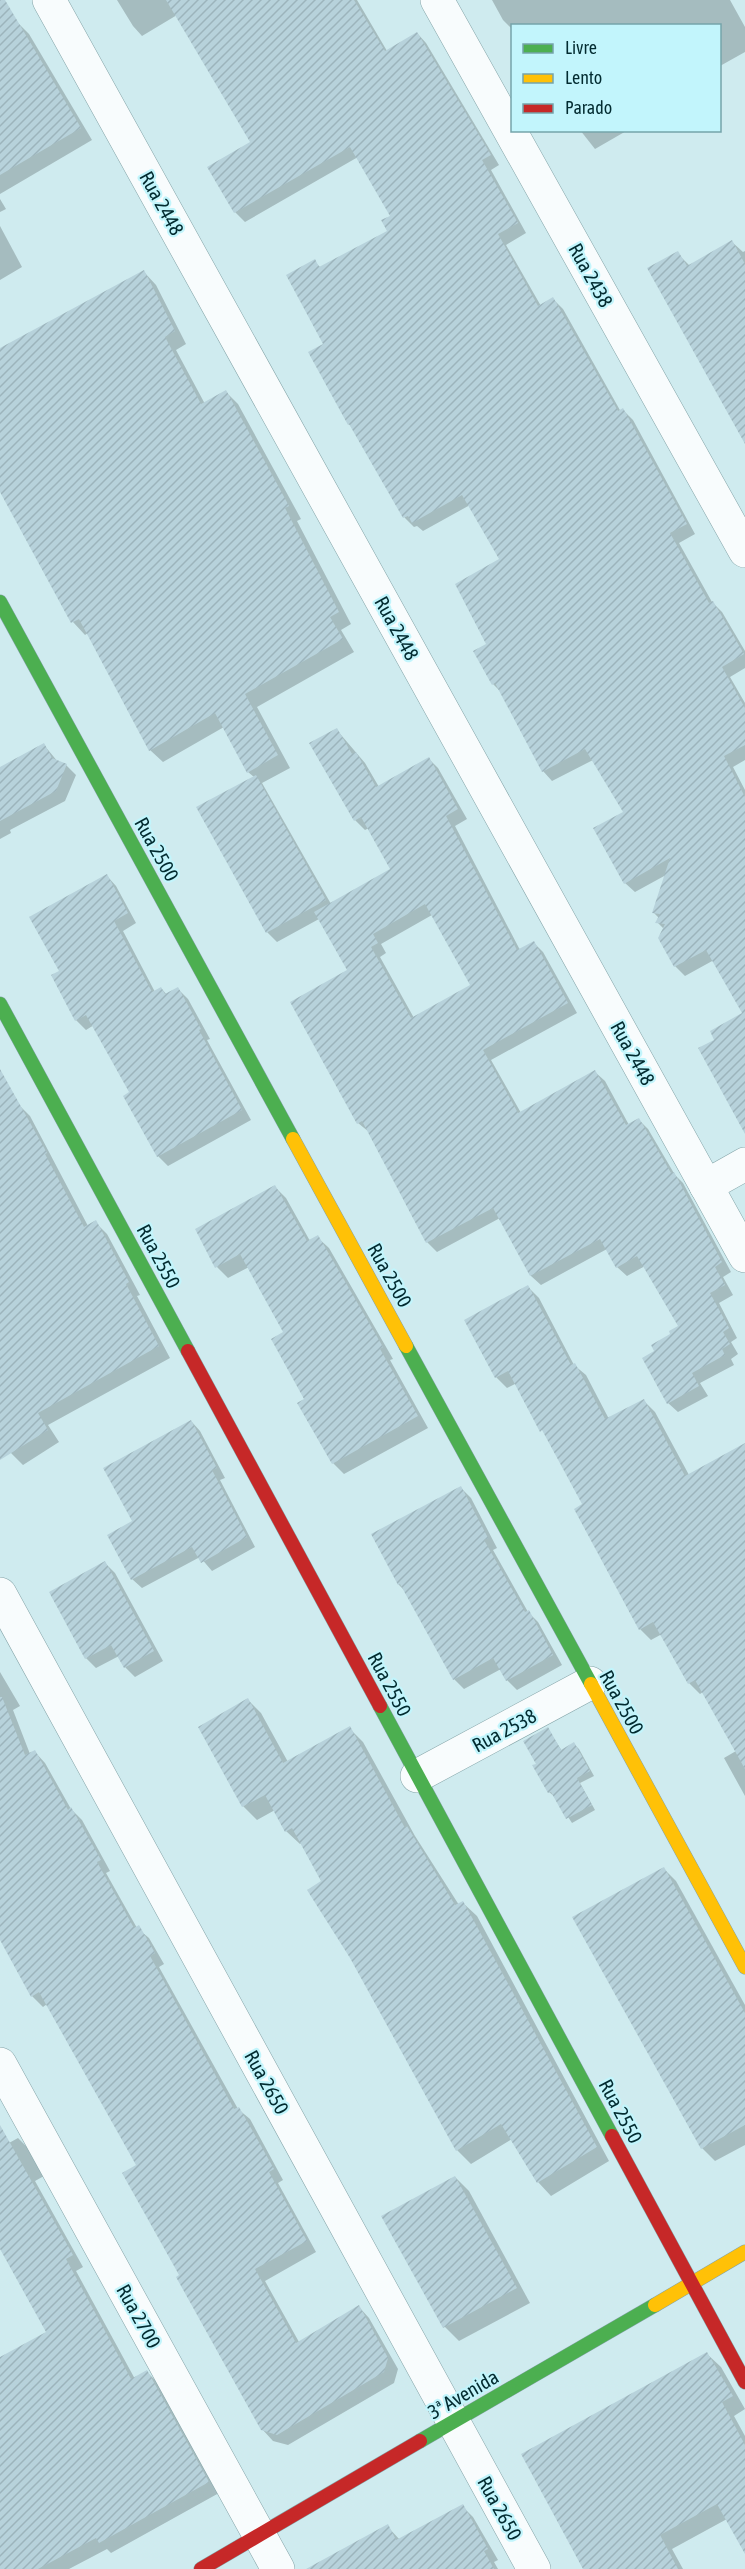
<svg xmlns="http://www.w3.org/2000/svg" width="745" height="2569" font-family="'Asap Condensed',sans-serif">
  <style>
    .shadow { fill: #0003; fill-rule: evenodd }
    .building { fill: url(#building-hatch); fill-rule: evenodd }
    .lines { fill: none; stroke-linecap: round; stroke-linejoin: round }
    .street-casing { stroke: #84a4a8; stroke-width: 34 }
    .fast-casing { stroke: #84a4a8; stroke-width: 15 }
    .slow-casing { stroke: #84a4a8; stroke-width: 15 }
    .jam-casing { stroke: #84a4a8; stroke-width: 15 }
    .street { stroke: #f8fcfd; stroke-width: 33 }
    .fast { stroke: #4caf50; stroke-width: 14 }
    .slow { stroke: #ffc107; stroke-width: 14 }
    .jam { stroke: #c62828; stroke-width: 14 }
    .labels { text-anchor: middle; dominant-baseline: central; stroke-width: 4.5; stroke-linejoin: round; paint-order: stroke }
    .street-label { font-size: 20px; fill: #022b30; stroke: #c2f5fc }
  </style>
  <defs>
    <pattern id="building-hatch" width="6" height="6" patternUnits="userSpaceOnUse" patternTransform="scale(1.5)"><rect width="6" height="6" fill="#b7d2db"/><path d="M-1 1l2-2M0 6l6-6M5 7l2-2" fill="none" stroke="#9cb4bc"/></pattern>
  </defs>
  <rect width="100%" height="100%" fill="#cfebef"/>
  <g class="shadow">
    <polygon points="117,0 357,0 387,51 417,33 426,43 499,165 491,170 526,233 506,245 541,306 553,299 563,309 621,412 623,410 633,420 695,534 679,543 712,602 722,612 745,651 745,668 730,677 745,703 745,760 733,767 745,790 745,1126 716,1040 744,1014 714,960 685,976 675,966 664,929 657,922 659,918 654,913 666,875 635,892 625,883 625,813 593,760 552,781 543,771 502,693 493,684 488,644 501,560 470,505 423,531 417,526 414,527 405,518 354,430 349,424 310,353 325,344 314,261 321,268 389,231 392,216 358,157 245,222 235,212 252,143 177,15 142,36 133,26"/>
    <polygon points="492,0 730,0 745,27 745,52 720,66 720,26 523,24 512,26 512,29 503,20"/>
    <polygon points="17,22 29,34 92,140 0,194 0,32"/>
    <polygon points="580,130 628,130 595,149"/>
    <polygon points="0,199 6,209 0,212"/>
    <polygon points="0,226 22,267 0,280"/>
    <polygon points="732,242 743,252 745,251 745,434 677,253 690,266"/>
    <path d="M144,272L156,285L186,344L176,350L205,404L226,392L238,404L301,519L297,521L351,624L341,630L354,652L257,707L290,768L262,783L331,904L392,870L369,828L365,830L355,820L311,744L336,729L365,763L379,787L429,759L438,768L467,819L455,826L520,950L534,943L543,952L577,1013L491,1060L521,1113L595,1072L605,1081L629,1125L639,1120L648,1129L675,1175L683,1183L731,1272L723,1277L733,1295L719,1303L737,1338L731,1342L738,1354L731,1359L734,1365L700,1383L708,1396L678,1412L668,1403L656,1352L680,1326L645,1266L627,1276L617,1267L607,1249L541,1285L531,1276L500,1218L437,1252L427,1242L369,1132L358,1123L349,971L319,919L277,942L267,932L254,777L248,772L224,727L163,762L150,750L88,633L85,635L73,622L0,488V350ZM432,915L472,986L414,1018L380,957L386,953L381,944Z"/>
    <polygon points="44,745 58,762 66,765 76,775 65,801 10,830 11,833 0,839 0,768"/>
    <polygon points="107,876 116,886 136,923 123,931 155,992 161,988 167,995 178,989 188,999 210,1039 207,1040 251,1120 168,1166 158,1156 131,1093 94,1025 86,1030 76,1020 61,971"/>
    <polygon points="18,1104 30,1116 88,1226 95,1222 107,1234 140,1295 137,1296 170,1358 48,1425 59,1442 23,1465 11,1453 0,1435 0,1114"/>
    <polygon points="275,1187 286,1198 310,1241 317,1237 329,1248 393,1359 390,1360 428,1428 344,1474 333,1463 306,1400 285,1333 249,1267 228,1278 217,1267"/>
    <polygon points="528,1287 539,1298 574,1365 586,1375 609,1419 644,1401 655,1412 689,1475 745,1444 745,1796 724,1758 736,1751 703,1692 700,1694 689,1683 662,1634 651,1640 640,1629 584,1505 517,1383 507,1388 496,1377 466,1320"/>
    <polygon points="191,1421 200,1431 225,1478 220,1480 255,1547 212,1571 200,1557 142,1588 132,1579 134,1521"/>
    <polygon points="461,1488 471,1498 497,1548 493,1550 528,1612 538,1622 562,1665 517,1690 507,1680 501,1669 464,1689 454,1679 405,1591 399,1585 373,1534"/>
    <polygon points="105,1563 115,1573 163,1661 135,1677 125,1667 119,1656 96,1668 86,1658"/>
    <polygon points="0,1672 20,1706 13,1710 30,1754 35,1752 45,1763 71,1809 82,1820 110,1871 106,1873 137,1928 149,1938 164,1964 159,1967 238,2109 250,2119 283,2180 278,2183 316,2252 265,2281 299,2342 359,2307 369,2318 398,2369 394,2383 288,2445 273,2441 262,2429 181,2276 138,2165 47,2004 43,2007 32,1996 0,1937"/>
    <polygon points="248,1700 261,1713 288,1762 349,1728 363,1742 415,1836 459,1905 463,1903 477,1916 609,2161 551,2196 538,2182 512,2139 471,2164 457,2150 302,1843 300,1844 286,1831 275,1810 257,1820 243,1806 200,1727"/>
    <polygon points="548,1729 562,1751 574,1744 579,1749 594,1776 580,1783 595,1810 572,1823 555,1797 549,1792 538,1764"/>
    <polygon points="663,1868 676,1881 745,2005 745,2145 715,2161 702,2148"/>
    <polygon points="18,2138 29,2149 44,2176 35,2181 83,2267 76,2271 135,2379 147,2372 158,2383 219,2493 111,2553 107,2549 69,2569 0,2569 0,2359 48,2332 0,2248 0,2148"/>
    <polygon points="455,2177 469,2191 530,2303 459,2341 445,2327 383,2216"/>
    <polygon points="707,2354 721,2367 745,2409 734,2416 745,2436 745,2551 727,2519 672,2549 683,2569 585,2569"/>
    <polygon points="462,2506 473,2517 498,2560 494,2562 498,2569 337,2569 387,2526 400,2540"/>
  </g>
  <g class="building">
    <polygon points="0,0 5,0 81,128 0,175"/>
    <polygon points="166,0 354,0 385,51 417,32 491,155 482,160 518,223 498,234 538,306 553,297 618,411 623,408 687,524 670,533 709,603 713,601 744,654 722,667 745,708 745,745 724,756 745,797 745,1134 698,1048 714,1040 710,1031 742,1013 706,950 674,967 658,938 665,924 655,923 660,914 652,913 670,858 624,884 593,828 623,812 585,749 542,772 495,683 492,685 473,651 486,644 455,584 499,559 462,495 412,523 408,516 403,518 349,424 348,425 308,352 323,344 286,275 315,259 319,267 387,231 381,220 390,216 350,147 234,213 207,167 250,142"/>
    <polygon points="732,240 745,264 745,444 647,268 678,251 687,266"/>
    <polygon points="144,270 175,331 165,337 201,404 226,390 289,506 285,508 339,612 330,617 343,639 245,694 278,755 247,773 215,713 149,751 79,619 71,623 0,492 0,348"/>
    <path d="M337,728L352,754L356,752L376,787L429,757L458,809L446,816L517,950L534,941L568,1003L483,1050L518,1113L595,1070L626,1125L639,1118L671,1173L674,1172L722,1262L715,1267L725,1285L710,1293L729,1328L723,1332L730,1344L722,1349L725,1355L692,1373L699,1386L667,1404L642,1358L654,1351L651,1345L670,1334L669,1331L678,1326L637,1256L616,1268L600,1239L530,1276L493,1208L426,1243L362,1121L357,1124L290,1002L347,970L314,912L390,869L361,817L354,821L309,743ZM425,904L470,985L411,1018L371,947L378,943L373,934Z"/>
    <polygon points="44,743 52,758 67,764 56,791 0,821 0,767"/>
    <polygon points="256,775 326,900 266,933 196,807"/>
    <polygon points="107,874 128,913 114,921 152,992 161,987 165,994 178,987 201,1029 199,1030 242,1110 157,1157 123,1096 129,1092 86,1015 75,1021 51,975 59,971 29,917"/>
    <polygon points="0,1069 47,1153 45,1154 84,1227 96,1220 129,1282 126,1284 159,1346 38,1413 48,1430 0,1460"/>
    <polygon points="275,1185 307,1241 318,1235 383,1347 380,1349 418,1416 332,1464 297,1403 304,1399 271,1339 283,1332 240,1254 215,1268 195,1229"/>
    <polygon points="528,1285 571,1365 575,1363 605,1419 644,1399 685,1476 745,1443 745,1769 695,1680 688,1684 653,1622 639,1630 574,1509 582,1504 542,1430 540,1432 508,1371 495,1378 464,1320"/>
    <polygon points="191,1420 217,1468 212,1470 247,1537 201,1563 192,1547 131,1580 107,1535 132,1521 103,1468"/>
    <polygon points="461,1486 488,1538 484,1540 525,1612 529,1610 553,1655 506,1681 493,1658 453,1680 400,1584 398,1585 371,1534"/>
    <polygon points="105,1561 154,1651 124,1668 111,1645 85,1659 49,1592"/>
    <polygon points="0,1697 2,1697 25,1755 35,1750 68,1810 71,1807 101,1860 97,1862 134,1928 139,1925 155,1953 150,1956 234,2109 239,2107 274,2169 269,2172 307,2241 255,2269 296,2343 359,2305 388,2358 384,2372 277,2435 261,2430 176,2277 179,2275 122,2173 136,2165 39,1992 31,1997 0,1940"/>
    <polygon points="248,1698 283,1763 350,1726 405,1828 407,1826 455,1905 463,1901 597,2147 537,2183 501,2124 456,2151 350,1958 307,1890 321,1881 292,1828 285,1832 265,1795 242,1807 198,1727"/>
    <polygon points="548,1727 561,1750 574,1742 590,1771 577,1778 592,1805 566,1819 551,1792 548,1793 532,1765 536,1764 523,1741"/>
    <polygon points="664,1867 745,2013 745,2125 701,2149 572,1917"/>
    <polygon points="0,2125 73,2255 66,2259 131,2379 147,2370 209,2482 99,2543 96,2538 38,2569 0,2569 0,2357 46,2332 0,2249"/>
    <polygon points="455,2176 517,2288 443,2328 381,2216"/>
    <polygon points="707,2352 733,2396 722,2402 745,2445 745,2554 717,2504 660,2535 678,2569 583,2569 521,2454"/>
    <polygon points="463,2504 488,2549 484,2551 494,2569 306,2569 388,2524 396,2540"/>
  </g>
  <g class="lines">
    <g class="street-casing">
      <g id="street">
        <polyline points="49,0 745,1256"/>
        <polyline points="437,0 745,551"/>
        <polyline points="706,1186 745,1164"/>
        <polyline points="0,1594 534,2569"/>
        <polyline points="417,1776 590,1683"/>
        <polyline points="0,2064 278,2569"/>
      </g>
    </g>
    <g class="fast-casing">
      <g id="fast">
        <polyline points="0,602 293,1139"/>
        <polyline points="0,1004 188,1351"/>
        <polyline points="406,1346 591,1684"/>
        <polyline points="380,1706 612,2136"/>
        <polyline points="420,2441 655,2305"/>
      </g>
    </g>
    <g class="slow-casing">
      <g id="slow">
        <polyline points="293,1139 406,1346"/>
        <polyline points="591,1684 745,1967"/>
        <polyline points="655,2305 745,2252"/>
      </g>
    </g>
    <g class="jam-casing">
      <g id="jam">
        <polyline points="188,1351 380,1706"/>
        <polyline points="612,2136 745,2382"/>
        <polyline points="201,2569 420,2441"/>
      </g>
    </g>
    <use href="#street" class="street"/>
    <use href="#fast" class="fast"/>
    <use href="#slow" class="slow"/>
    <use href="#jam" class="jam"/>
  </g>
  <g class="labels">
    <g class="street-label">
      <text transform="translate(162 203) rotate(61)">Rua 2448</text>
      <text transform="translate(591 275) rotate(61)">Rua 2438</text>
      <text transform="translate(397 628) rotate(61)">Rua 2448</text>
      <text transform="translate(157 849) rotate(61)">Rua 2500</text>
      <text transform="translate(633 1053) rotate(61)">Rua 2448</text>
      <text transform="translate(159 1256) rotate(62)">Rua 2550</text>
      <text transform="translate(390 1275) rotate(61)">Rua 2500</text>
      <text transform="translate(390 1684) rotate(62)">Rua 2550</text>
      <text transform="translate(622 1702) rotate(61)">Rua 2500</text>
      <text transform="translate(504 1730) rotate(-28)">Rua 2538</text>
      <text transform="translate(267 2082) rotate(61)">Rua 2650</text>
      <text transform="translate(621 2111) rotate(62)">Rua 2550</text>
      <text transform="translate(139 2316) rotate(61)">Rua 2700</text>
      <text transform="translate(463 2394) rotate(-30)">3ª Avenida</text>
      <text transform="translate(500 2508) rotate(61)">Rua 2650</text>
    </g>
  </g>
  <rect x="511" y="24" width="210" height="108" fill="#c2f5fc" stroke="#75a4aa" stroke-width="1.5"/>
  <rect x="523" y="44" width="30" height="9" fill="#4caf50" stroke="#75a4aa" stroke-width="1.5"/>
  <text x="565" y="54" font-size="18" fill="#022b30">Livre</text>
  <rect x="523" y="74" width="30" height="9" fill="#ffc107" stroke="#75a4aa" stroke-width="1.5"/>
  <text x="565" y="84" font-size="18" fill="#022b30">Lento</text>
  <rect x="523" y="104" width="30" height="9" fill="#c62828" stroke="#75a4aa" stroke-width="1.5"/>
  <text x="565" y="114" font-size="18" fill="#022b30">Parado</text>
</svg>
